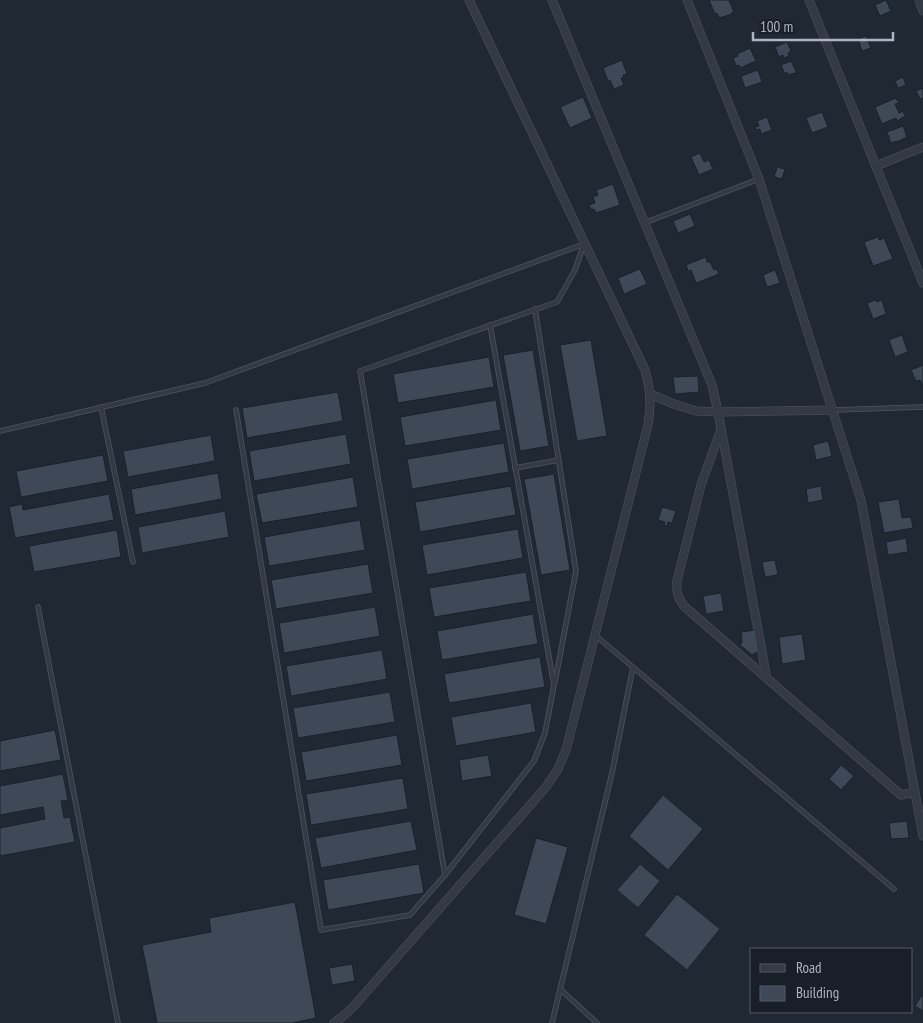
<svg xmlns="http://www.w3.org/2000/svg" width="923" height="1023" font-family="'PT Sans Narrow',sans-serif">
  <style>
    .building { fill: #3e4857; stroke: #1a212b }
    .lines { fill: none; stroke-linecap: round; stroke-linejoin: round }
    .lane-casing { stroke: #4d5560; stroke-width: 5.5 }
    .street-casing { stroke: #4d5560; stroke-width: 9 }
    .lane { stroke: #333a45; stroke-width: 4 }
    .street { stroke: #333a45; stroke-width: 8 }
  </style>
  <rect width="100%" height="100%" fill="#202834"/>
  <g class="building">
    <polygon points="709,0 729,0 734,12 731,13 732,14 719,18 717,13 715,14"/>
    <polygon points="886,0 891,11 880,16 875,5"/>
    <polygon points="866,36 871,48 862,51 858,39"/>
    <polygon points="787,42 791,51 788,53 789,56 784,58 783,55 779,57 775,47"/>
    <polygon points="750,48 756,61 740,68 739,65 736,66 733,58 738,56 737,54"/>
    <polygon points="622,60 627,74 623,75 624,78 621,78 624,85 614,89 610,80 608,81 603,68"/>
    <polygon points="791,61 796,71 796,73 790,74 791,75 789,76 787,72 785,74 781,65"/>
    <polygon points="758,70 762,82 745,88 741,76"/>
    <polygon points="903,77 906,85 898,88 895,81"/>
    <polygon points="923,88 923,98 920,99 916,91"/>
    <polygon points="583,97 592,118 570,128 560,107"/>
    <polygon points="896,98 899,103 895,104 899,113 903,111 905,116 897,121 896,118 882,124 875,107"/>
    <polygon points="822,112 828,127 812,133 806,118"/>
    <polygon points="767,117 772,130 761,134 760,129 756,130 755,127 759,126 757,121"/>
    <polygon points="903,126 907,137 897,142 897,141 891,143 887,132"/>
    <polygon points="700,153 704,162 709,160 713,169 699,175 691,157"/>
    <polygon points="777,167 785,169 782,179 774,177"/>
    <polygon points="613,184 620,205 596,213 594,209 591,210 589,205 595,203 593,197 598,195 596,190"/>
    <polygon points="690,214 695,226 678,233 673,221"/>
    <polygon points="878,237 879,240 884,238 893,259 873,266 864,242"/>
    <polygon points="706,257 707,262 710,262 714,270 717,269 719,274 696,283 691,270 688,271 686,265"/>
    <polygon points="640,269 647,284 624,294 618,278"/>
    <polygon points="775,270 780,283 767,287 763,275"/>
    <polygon points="876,300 877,302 882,300 886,314 873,319 867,303"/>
    <polygon points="902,335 908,352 895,357 889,340"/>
    <polygon points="591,340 607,436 577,441 560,345"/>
    <polygon points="533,350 549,446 520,451 503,355"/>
    <polygon points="489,357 494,387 398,403 393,374"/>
    <polygon points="923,365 923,386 920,380 916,381 911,370"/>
    <polygon points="698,376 699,392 675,394 673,377"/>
    <polygon points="338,392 343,421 247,438 242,408"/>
    <polygon points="496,400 501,430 405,446 400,417"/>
    <polygon points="346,434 351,464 254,481 249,451"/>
    <polygon points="211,435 215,461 128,477 123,451"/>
    <polygon points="828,441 832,456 816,460 813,445"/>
    <polygon points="504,443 509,472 412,489 407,459"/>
    <polygon points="103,455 108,481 21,497 16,471"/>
    <polygon points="218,473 222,499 135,515 131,489"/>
    <polygon points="554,474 570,570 541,575 524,479"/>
    <polygon points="353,477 358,507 262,523 256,494"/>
    <polygon points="511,486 516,515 420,532 415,502"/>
    <polygon points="821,486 823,500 808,503 806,489"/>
    <polygon points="109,494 114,520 15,538 9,507 22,504 23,510"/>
    <polygon points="899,499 902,518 911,517 913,528 884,533 878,502"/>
    <polygon points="662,507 676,511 672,523 668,522 667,526 664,525 665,522 658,520"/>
    <polygon points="225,511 229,537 142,553 138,527"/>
    <polygon points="360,520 365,550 269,566 264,537"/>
    <polygon points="518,529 523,558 427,575 422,545"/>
    <polygon points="117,530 121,557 34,572 29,546"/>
    <polygon points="906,538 908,552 888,555 886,542"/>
    <polygon points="775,560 778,575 765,577 762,562"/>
    <polygon points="368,564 373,593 276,609 271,580"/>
    <polygon points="526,572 531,601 434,617 429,588"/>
    <polygon points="721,593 724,611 706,614 703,596"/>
    <polygon points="375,607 380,636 284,653 279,623"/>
    <polygon points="533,614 538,644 442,660 437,631"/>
    <polygon points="756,630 759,651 752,655 740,645 742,642 741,632"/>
    <polygon points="802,634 806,660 782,664 779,637"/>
    <polygon points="382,650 387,679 291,696 286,666"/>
    <polygon points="540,657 545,687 449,703 444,674"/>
    <polygon points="390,692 395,722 298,738 293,708"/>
    <polygon points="531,703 536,732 456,746 451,717"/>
    <polygon points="55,730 61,760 0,771 0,741"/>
    <polygon points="397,735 402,765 306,781 301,752"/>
    <polygon points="488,755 492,776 462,781 459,760"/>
    <polygon points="841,765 854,776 841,790 829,779"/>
    <polygon points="63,774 68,800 61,801 64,818 70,817 75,842 0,856 0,828 45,819 43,807 0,815 0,786"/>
    <polygon points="403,778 408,809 311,825 306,794"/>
    <polygon points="663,795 703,829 668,870 629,836"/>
    <polygon points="411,821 417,850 321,868 315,838"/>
    <polygon points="907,821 909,838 891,839 889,823"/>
    <polygon points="536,838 568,847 546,924 514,915"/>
    <polygon points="419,864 424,893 328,910 323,880"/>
    <polygon points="640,864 660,881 638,908 617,890"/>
    <polygon points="677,894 720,929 687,970 644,935"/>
    <polygon points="295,902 316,1018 292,1023 157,1023 142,945 211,932 209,918"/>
    <polygon points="352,964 355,981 332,985 329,968"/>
    <polygon points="921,996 923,996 923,1011 915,1006"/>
  </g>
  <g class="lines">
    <g class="lane-casing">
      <g id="lane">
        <polyline points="644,223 759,179"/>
        <polyline points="535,309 576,571 555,682"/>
        <polyline points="101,407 133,562"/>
        <polyline points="236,410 321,930 410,915 445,875 360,371 557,302 575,270 584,244"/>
        <polyline points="833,410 923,407"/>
        <polyline points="0,431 205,383 584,244"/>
        <polyline points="515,468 559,460"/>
        <polyline points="38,607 118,1023"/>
        <polyline points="595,635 894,889"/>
        <polyline points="445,875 534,761 545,733 554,685 490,325"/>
        <polyline points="560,989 597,1023"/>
        <polyline points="552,1023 612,773 633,667"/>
      </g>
    </g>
    <g class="street-casing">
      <g id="street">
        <polyline points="552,0 712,385 718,412 767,679"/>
        <polyline points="687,0 759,179 861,500 923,836"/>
        <polyline points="809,0 923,283"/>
        <polyline points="919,0 923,11"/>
        <polyline points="876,166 923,147"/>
        <polyline points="650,394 674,404 696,411 718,412 832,410"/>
        <path d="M721,429L701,485L677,581C676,592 678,599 685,607L901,795L915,792"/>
        <path d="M334,1023L341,1018L353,1007L546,787L558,769L566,750L648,425C651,404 651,391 645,370L469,0"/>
      </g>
    </g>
    <use href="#lane" class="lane"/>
    <use href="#street" class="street"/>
  </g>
  <rect x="750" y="948" width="162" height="65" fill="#181f29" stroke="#545b66"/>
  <rect x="760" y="964" width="25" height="8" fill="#333a45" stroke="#545b66"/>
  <text x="796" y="973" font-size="15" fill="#adb5c2">Road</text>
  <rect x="760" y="986" width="25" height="15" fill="#3e4857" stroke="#545b66"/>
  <text x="796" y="998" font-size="15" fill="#adb5c2">Building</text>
  <path d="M753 32v8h140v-8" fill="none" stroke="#adb5c2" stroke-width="2.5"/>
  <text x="760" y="32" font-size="15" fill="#adb5c2" stroke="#181f29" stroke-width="4" paint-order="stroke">100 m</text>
</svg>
